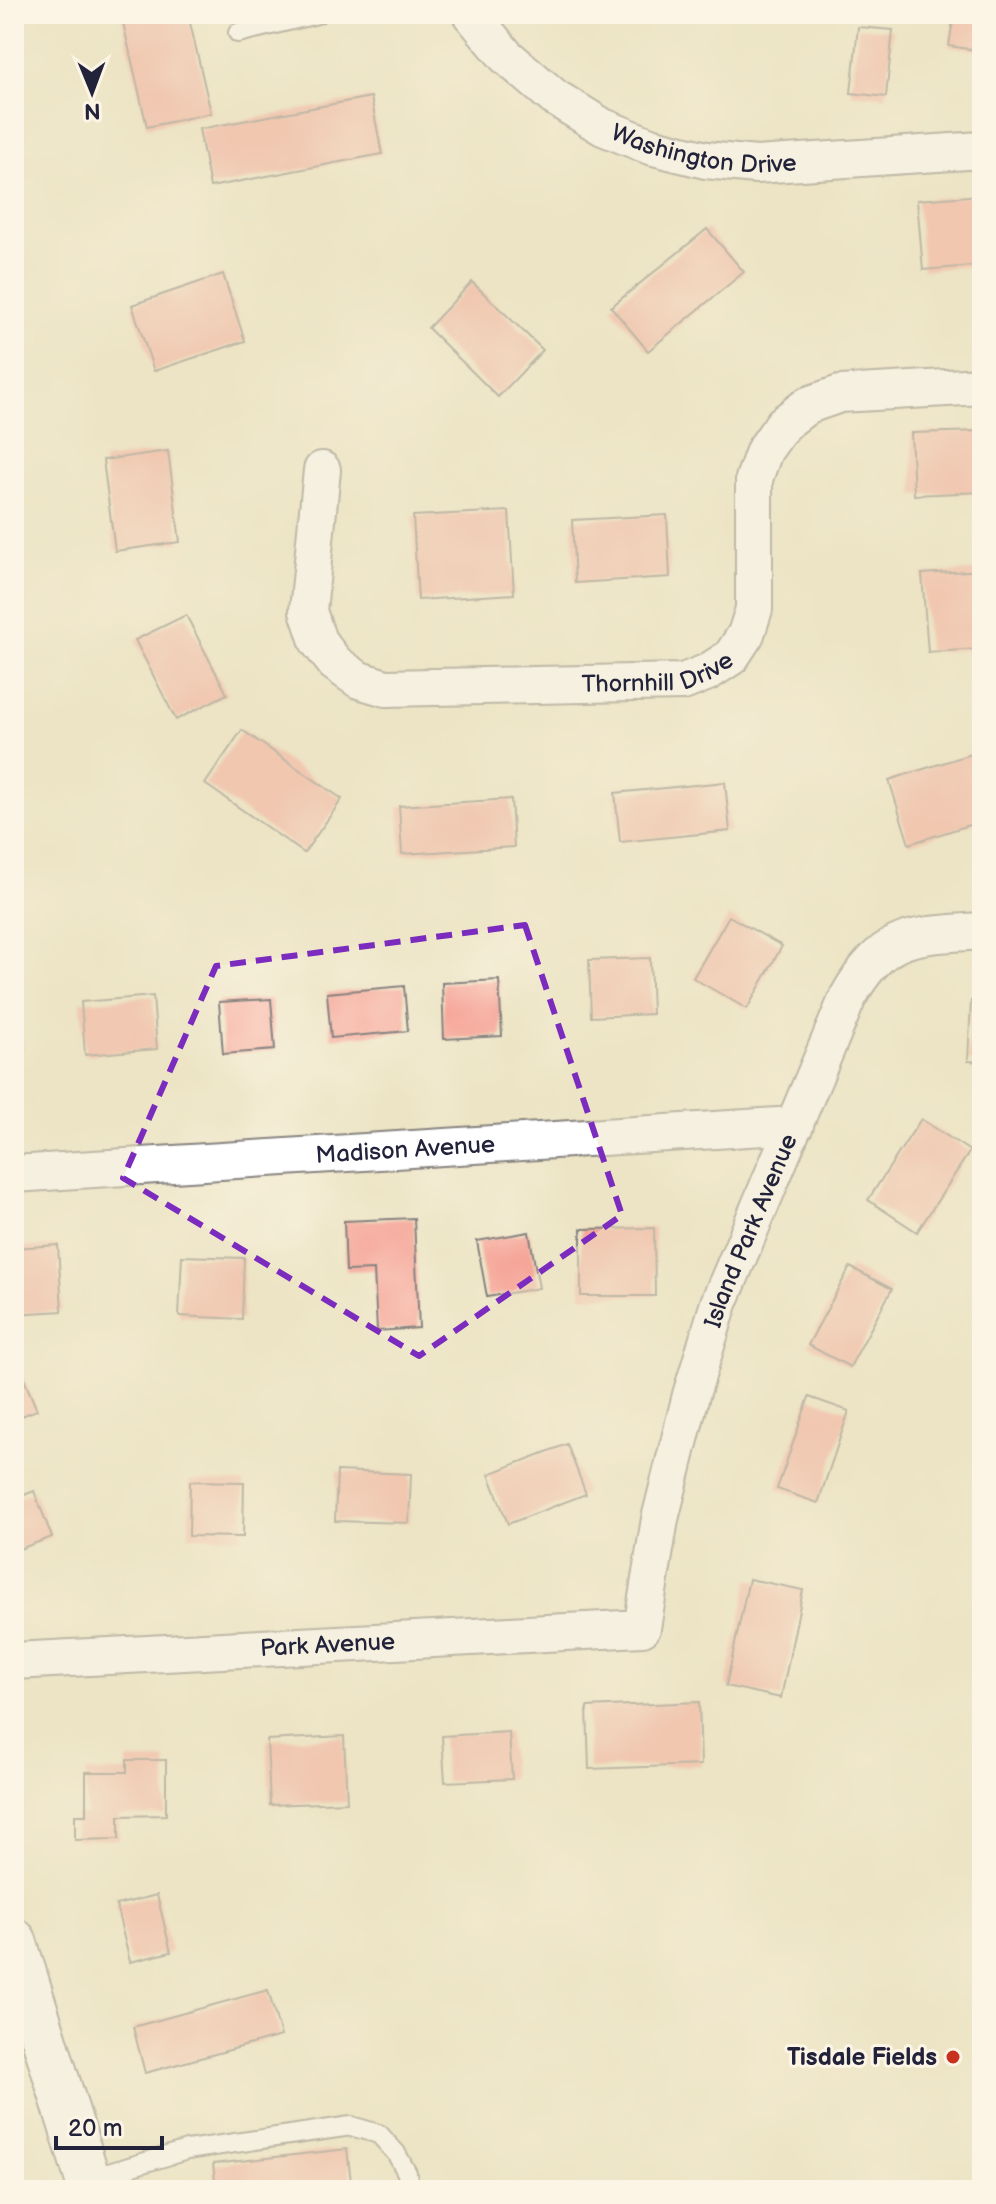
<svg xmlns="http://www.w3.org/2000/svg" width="996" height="2204" font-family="'Balsamiq Sans',sans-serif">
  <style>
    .building { fill: #f5a598 }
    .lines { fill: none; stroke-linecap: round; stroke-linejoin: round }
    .lane-casing { stroke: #878380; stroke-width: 22 }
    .street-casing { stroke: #878380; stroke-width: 40 }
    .primary-casing { stroke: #878380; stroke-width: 48 }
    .lane { stroke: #fff; stroke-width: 18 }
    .street { stroke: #fff; stroke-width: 36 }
    .primary { stroke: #fff; stroke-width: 44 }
    .marked { fill: none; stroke: #7b2cbf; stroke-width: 6; stroke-dasharray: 16 10; stroke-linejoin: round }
    .poi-dot { fill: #c8321e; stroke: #fcf5e5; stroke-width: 3 }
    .labels { text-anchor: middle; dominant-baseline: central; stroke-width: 6; stroke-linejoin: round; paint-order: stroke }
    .street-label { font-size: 24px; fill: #22223b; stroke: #fcf5e5 }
    .poi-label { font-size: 24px; font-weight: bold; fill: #22223b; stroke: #fcf5e5; text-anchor: end }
  </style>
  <rect width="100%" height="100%" fill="#fcf5e5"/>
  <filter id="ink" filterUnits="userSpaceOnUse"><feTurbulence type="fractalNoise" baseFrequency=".0125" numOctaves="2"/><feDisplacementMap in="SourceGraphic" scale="16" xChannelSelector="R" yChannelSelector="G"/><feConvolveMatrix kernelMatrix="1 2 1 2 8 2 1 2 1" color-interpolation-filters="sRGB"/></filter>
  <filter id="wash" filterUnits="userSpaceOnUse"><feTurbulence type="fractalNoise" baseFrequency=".006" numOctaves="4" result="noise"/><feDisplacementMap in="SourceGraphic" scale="32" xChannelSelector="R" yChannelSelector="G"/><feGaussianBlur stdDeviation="1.8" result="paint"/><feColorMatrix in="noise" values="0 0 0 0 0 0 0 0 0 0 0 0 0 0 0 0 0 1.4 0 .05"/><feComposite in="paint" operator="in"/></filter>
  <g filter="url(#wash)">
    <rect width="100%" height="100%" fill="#ece4c4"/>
    <g id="blocks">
      <g class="building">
        <polygon points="121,14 188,14 211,113 147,127"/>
        <polygon points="954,14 982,14 982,51 949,46"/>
        <polygon points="858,27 893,30 886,97 851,93"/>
        <polygon points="371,97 382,154 210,187 199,129"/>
        <polygon points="982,195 982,265 923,270 917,200"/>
        <polygon points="707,229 744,272 648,351 611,307"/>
        <polygon points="223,274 245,341 154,371 132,305"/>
        <polygon points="472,282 543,350 498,397 428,328"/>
        <polygon points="982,431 982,492 914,495 911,433"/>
        <polygon points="168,451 180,542 115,551 103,460"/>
        <polygon points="509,511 514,594 418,600 413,516"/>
        <polygon points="667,515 670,577 575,583 572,520"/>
        <polygon points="982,570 982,649 928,652 922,574"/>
        <polygon points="186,615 227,694 176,720 135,640"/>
        <polygon points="242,730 342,799 304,853 205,784"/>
        <polygon points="971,754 982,789 982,821 909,844 889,780"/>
        <polygon points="725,782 730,831 620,842 615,793"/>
        <polygon points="511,799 514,847 402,854 399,806"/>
        <polygon points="729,916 782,946 747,1009 693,978"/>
        <polygon points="650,958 652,1014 591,1017 589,960"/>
        <polygon points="499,980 502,1036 444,1039 442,983"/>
        <polygon points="404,986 408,1031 331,1038 327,993"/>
        <polygon points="153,996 157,1049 85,1055 81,1002"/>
        <polygon points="271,999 275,1050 223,1054 219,1002"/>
        <polygon points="14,1000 16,1000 23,1050 14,1052"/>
        <polygon points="971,1001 982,1001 982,1062 968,1061"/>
        <polygon points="921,1119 970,1151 917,1232 868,1200"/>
        <polygon points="414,1218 419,1328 377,1331 374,1270 346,1271 344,1221"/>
        <polygon points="654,1228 655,1296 581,1296 581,1229"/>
        <polygon points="529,1232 539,1288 487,1297 477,1241"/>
        <polygon points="58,1245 62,1311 14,1314 14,1248"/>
        <polygon points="182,1256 244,1258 242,1319 179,1316"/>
        <polygon points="850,1267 892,1289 850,1367 808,1345"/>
        <polygon points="14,1355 37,1410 14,1419"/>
        <polygon points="809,1397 849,1411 818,1503 777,1489"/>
        <polygon points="567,1444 586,1494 508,1524 489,1474"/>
        <polygon points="337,1471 411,1474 409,1523 335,1521"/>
        <polygon points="190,1481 244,1482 243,1537 189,1536"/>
        <polygon points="34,1491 52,1537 14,1551 14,1499"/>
        <polygon points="749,1579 803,1590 781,1698 726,1686"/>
        <polygon points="699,1702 701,1765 589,1769 587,1707"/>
        <polygon points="509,1732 512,1779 445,1782 442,1736"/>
        <polygon points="344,1736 347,1802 270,1805 267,1740"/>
        <polygon points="127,1760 166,1760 166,1815 119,1816 119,1839 75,1840 75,1815 86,1815 86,1772 127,1772"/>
        <polygon points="157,1895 171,1952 130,1962 116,1905"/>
        <polygon points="268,1990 281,2036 145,2073 133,2027"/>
        <polygon points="347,2149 352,2190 216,2190 213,2164"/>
      </g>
    </g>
  </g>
  <g filter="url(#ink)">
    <use href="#blocks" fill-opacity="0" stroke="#878380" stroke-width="2"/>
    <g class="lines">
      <g class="lane-casing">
        <g id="lane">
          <polyline points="238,33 317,14"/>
          <polyline points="88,2179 187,2150 351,2126 379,2134 396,2153 407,2173 409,2190"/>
        </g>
      </g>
      <g class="street-casing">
        <g id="street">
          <path id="s1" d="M471,14L506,56L554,97L603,127L650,146L706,160L756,165L982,150"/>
          <path id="s2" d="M322,470L308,611L318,641L335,663L359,680L386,688L683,682L708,672L731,657L746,634L754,609V479L764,451L783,424L808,405L840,394L982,386"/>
          <path id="s3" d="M14,1174L795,1125"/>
          <path id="s4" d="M14,1661L642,1628L660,1519L691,1395L719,1303L848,997C885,931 914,936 982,931"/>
        </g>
      </g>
      <g class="primary-casing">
        <polyline id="primary" points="14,1941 91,2190"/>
      </g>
      <use href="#lane" class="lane"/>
      <use href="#street" class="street"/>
      <use href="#primary" class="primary"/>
    </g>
  </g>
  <path d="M0 0H996V2204H0ZM525,925L622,1215L419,1356L123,1178L216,966Z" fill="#ece4c4" fill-opacity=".55" fill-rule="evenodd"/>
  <path class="marked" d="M525,925L622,1215L419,1356L123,1178L216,966Z"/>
  <circle class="poi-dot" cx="953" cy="2057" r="8"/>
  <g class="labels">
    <g class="street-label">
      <text stroke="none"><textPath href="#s1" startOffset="280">Washington Drive</textPath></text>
      <text stroke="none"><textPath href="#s2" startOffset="532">Thornhill Drive</textPath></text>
      <text stroke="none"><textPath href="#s3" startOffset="392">Madison Avenue</textPath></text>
      <text stroke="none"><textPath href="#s4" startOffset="1042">Island Park Avenue</textPath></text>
      <text stroke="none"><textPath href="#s4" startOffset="314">Park Avenue</textPath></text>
    </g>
    <g class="poi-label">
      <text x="937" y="2057">Tisdale Fields</text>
    </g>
  </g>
  <rect width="996" height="2204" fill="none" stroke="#fcf5e5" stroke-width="48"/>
  <g transform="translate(92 92) rotate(179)" stroke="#fcf5e5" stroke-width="6" paint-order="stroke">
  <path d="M0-6L14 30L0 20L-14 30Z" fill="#22223b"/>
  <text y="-12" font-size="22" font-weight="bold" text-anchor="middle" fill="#22223b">N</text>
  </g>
  <path d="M56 2136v12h106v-12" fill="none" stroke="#22223b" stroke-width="4"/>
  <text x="68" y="2136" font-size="24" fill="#22223b" stroke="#fcf5e5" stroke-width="6" paint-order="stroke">20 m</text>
</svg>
